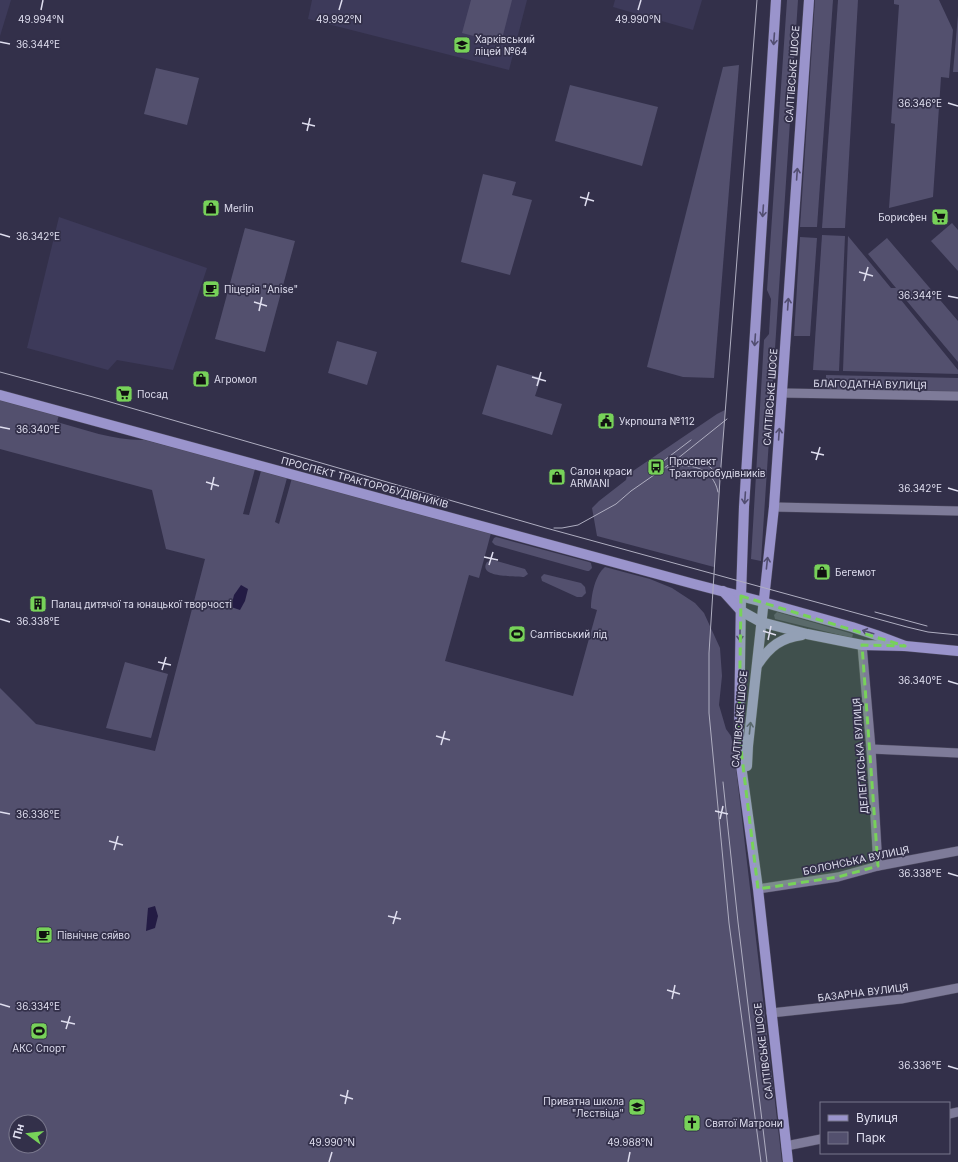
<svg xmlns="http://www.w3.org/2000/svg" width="958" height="1162" font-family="Inter,sans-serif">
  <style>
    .built { fill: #3d3a5a }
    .green { fill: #53506e; fill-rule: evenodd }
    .water { fill: #231b44 }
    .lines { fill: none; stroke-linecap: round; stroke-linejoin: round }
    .minor-casing { stroke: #4e4b61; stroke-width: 10 }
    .major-casing { stroke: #4e4b61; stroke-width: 11 }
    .minor { stroke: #7e7b99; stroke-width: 9 }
    .major { stroke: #9a94cc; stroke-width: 10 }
    .tram { stroke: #afaec1; stroke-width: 1 }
    .oneway { stroke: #524e71 }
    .marked { fill: #77d259; fill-opacity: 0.2; stroke: #77d259; stroke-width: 3; stroke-dasharray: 8 5; stroke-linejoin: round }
    .ticks { fill: none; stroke: #dfdeef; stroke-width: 1.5 }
    .labels { text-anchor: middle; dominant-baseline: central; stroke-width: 3.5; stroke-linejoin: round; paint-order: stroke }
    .poi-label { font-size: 10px; fill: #dfdeef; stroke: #33304a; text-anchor: start }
    .street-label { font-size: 10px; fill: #dfdeef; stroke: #33304a }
    .ticks-label { font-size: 10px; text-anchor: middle; fill: #dfdeef; stroke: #33304a; stroke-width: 3.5; stroke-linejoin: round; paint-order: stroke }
  </style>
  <rect width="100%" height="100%" fill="#33304a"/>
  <g class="built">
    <polygon points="0,0 11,0 0,36"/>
    <polygon points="312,0 527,0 509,70 308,19"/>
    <polygon points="615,0 702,0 693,30 613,7"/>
    <polygon points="59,217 207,268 173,370 117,360 108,370 27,348"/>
  </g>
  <g class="green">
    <polygon points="471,0 512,0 501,43 462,33"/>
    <polygon points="787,0 798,0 761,561 751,559 764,340 769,334 771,299 767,290"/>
    <polygon points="815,0 833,0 817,227 800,227"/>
    <polygon points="838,0 858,0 845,228 822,228"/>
    <polygon points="894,0 939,0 953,30 949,78 941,77 933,197 889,208 895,124 891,123 899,5 894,4"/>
    <polygon points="958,15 958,72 953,72"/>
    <polygon points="739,65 714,378 683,377 647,367 723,67"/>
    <polygon points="156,68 199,78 187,125 144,114"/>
    <polygon points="570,85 658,107 642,166 555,141"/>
    <polygon points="483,174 516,182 512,195 532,200 510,275 461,262"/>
    <polygon points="952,223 958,230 958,271 931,241"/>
    <polygon points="245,228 295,241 265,352 215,339"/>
    <polygon points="822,235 845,236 839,371 813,370"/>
    <polygon points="848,236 891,288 896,288 868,254 887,238 958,321 958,362 901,294 901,300 958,370 958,374 843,371"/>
    <polygon points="800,237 817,238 810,336 794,336"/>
    <polygon points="337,341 377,352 367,385 328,373"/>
    <polygon points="497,365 541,378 535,396 562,404 552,435 482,414"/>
    <polygon points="826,375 958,378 958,393 826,391"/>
    <path d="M0,400L59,415L57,422C86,430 115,441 145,440L255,469L243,514L249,515L261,471L287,478L275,522L279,524L292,478L491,533L479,578L469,575L445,661L573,696L597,610L591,608C591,596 595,575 605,567L650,579L672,588L695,603L704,613L720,648L722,676L719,705L726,729L731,736L734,751L782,1162H0V688L36,724L155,751L205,559L166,549L152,490L0,449ZM16,1122H40V1146H16Z"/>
    <polygon points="725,410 714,567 597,536 592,508 599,501 626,480 627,475 717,414"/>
    <polygon points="496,537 589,562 591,563 592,568 589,571 587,571 495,545 492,542 494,538"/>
    <path d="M493,560L525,569L528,574L524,577C515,576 477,578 487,562Z"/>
    <polygon points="544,574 581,583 585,587 586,593 582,597 577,597 542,581 541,577"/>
    <polygon points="777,612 853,634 852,638 775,619 774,615"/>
    <polygon points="125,662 168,674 151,738 106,728"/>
  </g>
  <g class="water">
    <polygon points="241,585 248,589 245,601 240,610 231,607 234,595"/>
    <polygon points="155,906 158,916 155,928 146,931 148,908"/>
  </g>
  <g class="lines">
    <g class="minor-casing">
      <g id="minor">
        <polyline points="782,393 958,396"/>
        <polyline points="774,507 958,511"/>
        <polyline points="862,645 871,749 878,866"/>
        <polyline points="871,749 958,753"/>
        <polyline points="758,889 838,877 878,866 958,851"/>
        <polyline points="771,1013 901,999 958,988"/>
        <polyline points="949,1114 958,1112"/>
        <polyline points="786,1146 821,1139"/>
      </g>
    </g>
    <g class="major-casing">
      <g id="major">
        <polyline points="776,0 744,507 741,596 739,733 741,765 758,889 788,1162"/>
        <polyline points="0,395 694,584 763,602 852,627 876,635 905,646"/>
        <polyline points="723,591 741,611 761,622 807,634 862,645 905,646 958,651"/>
        <path d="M758,664C770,646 781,638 802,635"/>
        <polyline points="747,766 748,746 774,507 809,0"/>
      </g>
    </g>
    <use href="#minor" class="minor"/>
    <use href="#major" class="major"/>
    <g class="tram">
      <polyline points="757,0 720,479 709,653 709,713 729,923 761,1162"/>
      <polyline points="0,372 93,397 546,528 907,627 928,632 958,635"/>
      <path d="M677,459C697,458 710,462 721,480"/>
      <polyline points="662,462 691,440"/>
      <path d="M667,468C689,462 713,467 718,492"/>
      <polyline points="554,528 562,528 578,525 616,504 631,491 677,459 727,419"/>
      <polyline points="875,612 927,626"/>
      <polyline points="723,782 738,922 767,1162"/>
    </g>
  </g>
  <defs><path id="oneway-shaft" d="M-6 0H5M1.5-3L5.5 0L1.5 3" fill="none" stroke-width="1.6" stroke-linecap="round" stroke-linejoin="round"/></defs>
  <g class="oneway">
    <use href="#oneway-shaft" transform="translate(774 39) rotate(94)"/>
    <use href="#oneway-shaft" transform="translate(797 174) rotate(-86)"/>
    <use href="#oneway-shaft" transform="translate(763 211) rotate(94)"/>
    <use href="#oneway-shaft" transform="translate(788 304) rotate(-86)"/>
    <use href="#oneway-shaft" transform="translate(755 340) rotate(94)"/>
    <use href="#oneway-shaft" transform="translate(779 434) rotate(-86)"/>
    <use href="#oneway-shaft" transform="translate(745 498) rotate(94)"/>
    <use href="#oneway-shaft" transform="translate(767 563) rotate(-84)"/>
    <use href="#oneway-shaft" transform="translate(868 632) rotate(-163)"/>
    <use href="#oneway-shaft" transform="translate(740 635) rotate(91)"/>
    <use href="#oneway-shaft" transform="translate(750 728) rotate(-84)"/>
  </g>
  <path class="marked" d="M741,596L905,646L862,645L878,866L838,877L758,889L739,733Z"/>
  <path class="ticks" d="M41,10L43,0M339,10L342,0M638,10L641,0M0,42L10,44M948,103L958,106M302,123L315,126M307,131L310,118M580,197L594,201M585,206L589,192M0,234L10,237M859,272L873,276M864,281L868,267M948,296L958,298M254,302L267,306M259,311L262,297M532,377L546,381M537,386L541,372M0,427L10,429M811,452L824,455M816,460L820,447M206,482L219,486M948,488L958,491M211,490L214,477M484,557L498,560M489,565L493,552M0,619L10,622M763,631L776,635M768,640L771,626M158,662L171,665M162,670L166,657M948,681L958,684M436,736L450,740M441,745L445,731M715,811L728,814M0,812L10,814M720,819L723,806M109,841L123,845M114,850L118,836M948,873L958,876M388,916L401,919M393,924L397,911M667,990L680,994M672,999L675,985M0,1004L10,1007M61,1021L75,1024M66,1029L70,1016M948,1066L958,1069M340,1095L353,1099M345,1104L348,1090M329,1162L332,1152M628,1162L630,1152"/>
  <defs>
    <g id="school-square" transform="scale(0.9)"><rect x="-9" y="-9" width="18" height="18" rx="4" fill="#77d259" stroke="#33304a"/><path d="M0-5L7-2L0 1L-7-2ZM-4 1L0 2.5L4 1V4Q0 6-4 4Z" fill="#111"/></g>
    <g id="shop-square" transform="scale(0.9)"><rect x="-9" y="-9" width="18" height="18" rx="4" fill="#77d259" stroke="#33304a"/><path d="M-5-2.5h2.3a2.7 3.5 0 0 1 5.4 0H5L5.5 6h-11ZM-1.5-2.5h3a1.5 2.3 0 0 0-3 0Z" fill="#111"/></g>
    <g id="supermarket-square" transform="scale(0.9)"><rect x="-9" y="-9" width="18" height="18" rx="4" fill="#77d259" stroke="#33304a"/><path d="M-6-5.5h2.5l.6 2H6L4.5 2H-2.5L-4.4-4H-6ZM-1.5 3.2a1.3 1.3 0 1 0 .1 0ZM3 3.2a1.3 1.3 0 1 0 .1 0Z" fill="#111"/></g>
    <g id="cafe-square" transform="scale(0.9)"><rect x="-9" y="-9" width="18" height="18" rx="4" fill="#77d259" stroke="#33304a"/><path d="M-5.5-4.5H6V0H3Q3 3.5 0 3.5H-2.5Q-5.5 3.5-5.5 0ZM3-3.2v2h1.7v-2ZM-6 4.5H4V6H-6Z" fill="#111"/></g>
    <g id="civic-square" transform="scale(0.9)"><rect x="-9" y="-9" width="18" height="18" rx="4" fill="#77d259" stroke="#33304a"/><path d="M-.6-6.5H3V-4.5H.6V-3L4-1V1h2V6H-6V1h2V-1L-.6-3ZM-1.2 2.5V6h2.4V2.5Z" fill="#111"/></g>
    <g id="bus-square" transform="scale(0.9)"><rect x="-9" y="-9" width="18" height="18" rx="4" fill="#77d259" stroke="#33304a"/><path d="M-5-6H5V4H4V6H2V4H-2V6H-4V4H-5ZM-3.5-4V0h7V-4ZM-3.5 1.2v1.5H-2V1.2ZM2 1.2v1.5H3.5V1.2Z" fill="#111"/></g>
    <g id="building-square" transform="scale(0.9)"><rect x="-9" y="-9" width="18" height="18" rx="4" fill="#77d259" stroke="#33304a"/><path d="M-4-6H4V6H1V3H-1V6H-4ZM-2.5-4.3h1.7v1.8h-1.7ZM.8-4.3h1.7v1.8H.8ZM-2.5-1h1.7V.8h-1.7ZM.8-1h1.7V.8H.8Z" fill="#111"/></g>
    <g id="stadium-square" transform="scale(0.9)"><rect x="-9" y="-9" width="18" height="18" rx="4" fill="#77d259" stroke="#33304a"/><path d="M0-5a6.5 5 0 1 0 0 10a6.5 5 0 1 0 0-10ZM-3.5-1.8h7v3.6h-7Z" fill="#111"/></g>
    <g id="church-square" transform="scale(0.9)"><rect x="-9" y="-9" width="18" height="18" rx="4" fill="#77d259" stroke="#33304a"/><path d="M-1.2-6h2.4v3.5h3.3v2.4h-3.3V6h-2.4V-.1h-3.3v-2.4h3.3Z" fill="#111"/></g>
  </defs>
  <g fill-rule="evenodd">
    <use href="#school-square" x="462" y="45"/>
    <use href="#shop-square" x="211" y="208"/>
    <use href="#supermarket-square" x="940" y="217"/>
    <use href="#cafe-square" x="211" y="289"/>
    <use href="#shop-square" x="201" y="379"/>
    <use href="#supermarket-square" x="124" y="394"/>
    <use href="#civic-square" x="606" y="421"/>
    <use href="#bus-square" x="656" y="467"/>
    <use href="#shop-square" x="557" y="477"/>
    <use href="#shop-square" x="822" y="572"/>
    <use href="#building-square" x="38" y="604"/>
    <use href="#stadium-square" x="517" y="634"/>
    <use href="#cafe-square" x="44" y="935"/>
    <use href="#stadium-square" x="39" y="1031"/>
    <use href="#school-square" x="637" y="1107"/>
    <use href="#church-square" x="692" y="1123"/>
  </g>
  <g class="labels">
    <g class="poi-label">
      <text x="475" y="39">Харківський<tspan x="475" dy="12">ліцей №64</tspan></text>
      <text x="224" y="208">Merlin</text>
      <text x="927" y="217" text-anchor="end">Борисфен</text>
      <text x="224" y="289">Піцерія "Anise"</text>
      <text x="214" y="379">Агромол</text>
      <text x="137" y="394">Посад</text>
      <text x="619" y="421">Укрпошта №112</text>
      <text x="669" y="461">Проспект<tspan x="669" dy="12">Тракторобудівників</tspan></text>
      <text x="570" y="471">Салон краси<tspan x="570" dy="12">ARMANI</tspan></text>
      <text x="835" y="572">Бегемот</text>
      <text x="51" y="604">Палац дитячої та юнацької творчості</text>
      <text x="530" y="634">Салтівський лід</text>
      <text x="57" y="935">Північне сяйво</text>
      <text x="39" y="1048" text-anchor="middle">АКС Спорт</text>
      <text x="624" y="1101" text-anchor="end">Приватна школа<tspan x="624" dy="12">"Лєствіца"</tspan></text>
      <text x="705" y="1123">Святої Матрони</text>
    </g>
    <g class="street-label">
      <text transform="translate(792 74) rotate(-86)">САЛТІВСЬКЕ ШОСЕ</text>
      <text transform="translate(870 384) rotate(1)">БЛАГОДАТНА ВУЛИЦЯ</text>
      <text transform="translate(770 397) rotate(-86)">САЛТІВСЬКЕ ШОСЕ</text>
      <text transform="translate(365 482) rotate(15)">ПРОСПЕКТ ТРАКТОРОБУДІВНИКІВ</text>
      <text transform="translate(739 719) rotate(-85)">САЛТІВСЬКЕ ШОСЕ</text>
      <text transform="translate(860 756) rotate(-94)">ДЕЛЕГАТСЬКА ВУЛИЦЯ</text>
      <text transform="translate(856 860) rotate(-12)">БОЛОНСЬКА ВУЛИЦЯ</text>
      <text transform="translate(863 992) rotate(-7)">БАЗАРНА ВУЛИЦЯ</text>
      <text transform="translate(763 1051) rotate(-97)">САЛТІВСЬКЕ ШОСЕ</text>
    </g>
  </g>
  <g class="ticks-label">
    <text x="41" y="23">49.994°N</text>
    <text x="339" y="23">49.992°N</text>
    <text x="638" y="23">49.990°N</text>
    <text x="38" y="48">36.344°E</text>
    <text x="920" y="107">36.346°E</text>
    <text x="38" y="240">36.342°E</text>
    <text x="920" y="299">36.344°E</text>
    <text x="38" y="433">36.340°E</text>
    <text x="920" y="492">36.342°E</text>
    <text x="38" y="625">36.338°E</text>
    <text x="920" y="684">36.340°E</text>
    <text x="38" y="818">36.336°E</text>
    <text x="920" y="877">36.338°E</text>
    <text x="38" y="1010">36.334°E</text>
    <text x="920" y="1069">36.336°E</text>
    <text x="332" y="1146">49.990°N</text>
    <text x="630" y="1146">49.988°N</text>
  </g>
  <rect x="820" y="1102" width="130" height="52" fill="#33304a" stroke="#78768c"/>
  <rect x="828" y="1115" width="20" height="6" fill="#9a94cc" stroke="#78768c"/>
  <text x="856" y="1122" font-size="12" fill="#dfdeef">Вулиця</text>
  <rect x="828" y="1132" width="20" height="12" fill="#53506e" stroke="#78768c"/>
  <text x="856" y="1142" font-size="12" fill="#dfdeef">Парк</text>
  <g transform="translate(28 1134) rotate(285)"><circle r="19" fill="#33304a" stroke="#78768c"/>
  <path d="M0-3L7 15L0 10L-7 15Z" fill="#77d259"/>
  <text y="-6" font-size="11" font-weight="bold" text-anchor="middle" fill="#dfdeef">Пн</text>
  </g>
</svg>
